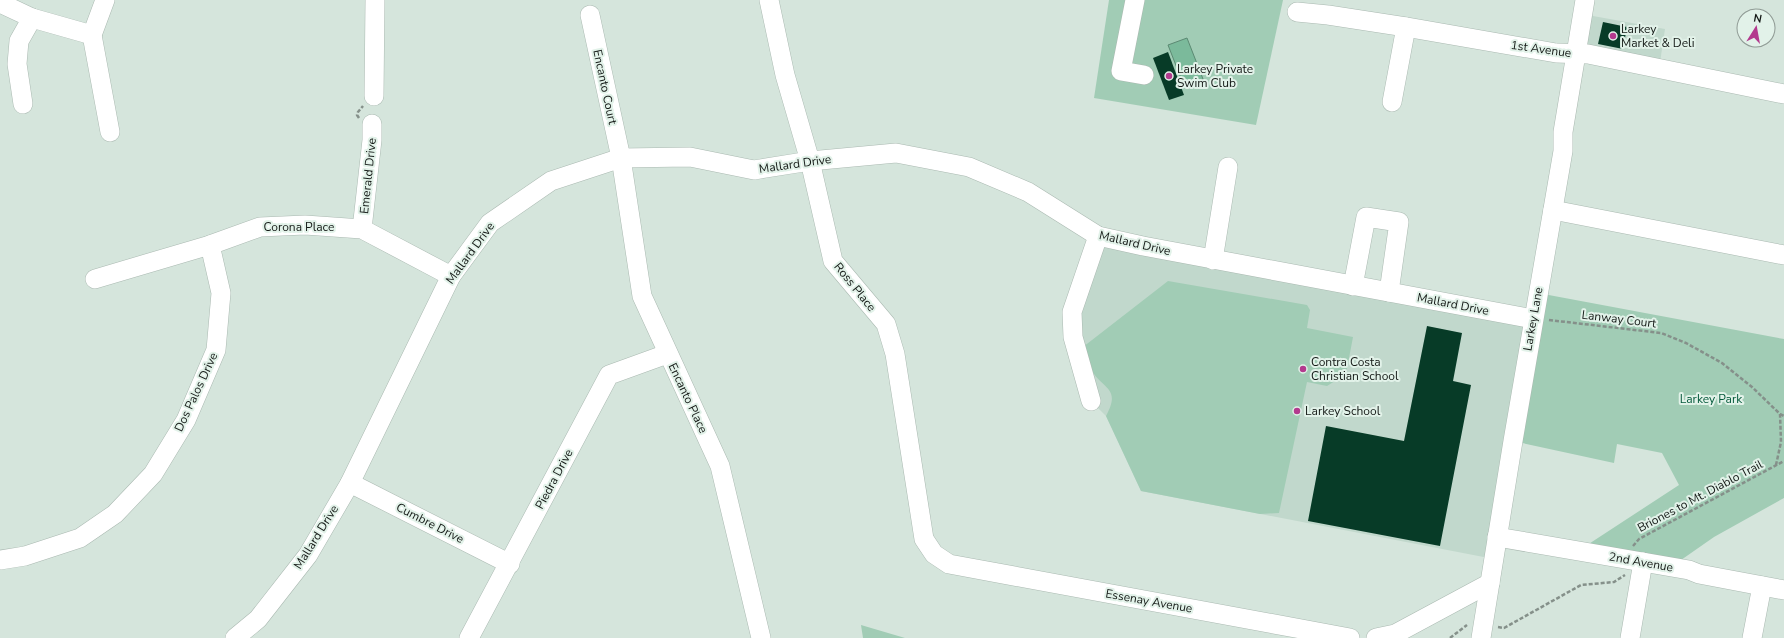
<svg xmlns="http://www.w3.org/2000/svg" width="1784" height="638" font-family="'Nunito Sans',sans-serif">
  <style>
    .built { fill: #c1d8cc }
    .green { fill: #a1ccb5 }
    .water { fill: #7bba9b; stroke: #5c8a73 }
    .building { fill: #073b27 }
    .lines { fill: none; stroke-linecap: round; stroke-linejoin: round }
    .minor-casing { stroke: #aab9b1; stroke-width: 20 }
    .path { stroke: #85908a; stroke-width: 2.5; stroke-dasharray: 4 2; stroke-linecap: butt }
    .minor { stroke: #fff; stroke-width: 19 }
    .poi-dot { fill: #b33a8e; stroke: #e2f2e9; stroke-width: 1.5 }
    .labels { text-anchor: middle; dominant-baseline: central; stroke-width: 4; stroke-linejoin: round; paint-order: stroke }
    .poi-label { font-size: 12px; fill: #141916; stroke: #e2f2e9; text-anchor: start }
    .street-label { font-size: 12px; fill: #141916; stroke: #e2f2e9 }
    .park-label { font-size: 12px; fill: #04593b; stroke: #e2f2e9 }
  </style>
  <rect width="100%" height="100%" fill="#d5e5dc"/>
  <g class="built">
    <polygon points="1582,14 1665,29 1659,69 1588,54"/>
    <polygon points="1098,236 1533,319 1494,559 1141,491 1106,416 1091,401 1073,337"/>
  </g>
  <g class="green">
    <polygon points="1109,0 1283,0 1256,125 1094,98"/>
    <path d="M1168,281L1307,305L1310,310L1307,328L1353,337L1346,374L1327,386L1307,382L1279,513L1260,514L1141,491L1106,416C1121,388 1104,390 1092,371C1087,364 1085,354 1083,347Z"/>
    <polygon points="1538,293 1784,339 1784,498 1714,537 1671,567 1578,551 1679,485 1662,453 1617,444 1614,463 1513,441"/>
    <polygon points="861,625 905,638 863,638"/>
  </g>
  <polygon class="water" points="1187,38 1203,79 1184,86 1168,45"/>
  <g class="building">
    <polygon points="1603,22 1627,27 1623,49 1598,44"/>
    <polygon points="1168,52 1184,95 1169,100 1153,58"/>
    <polygon points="1427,326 1462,333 1453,381 1471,385 1440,546 1308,521 1326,426 1404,441"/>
  </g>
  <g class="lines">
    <g class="minor-casing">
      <g id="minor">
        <polyline points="769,0 785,75 810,161 833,261 886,324 895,354 924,539 934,554 949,564 1350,638"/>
        <polyline points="1135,0 1121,71 1144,75"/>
        <polyline points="0,3 32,18 92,35 110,132"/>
        <polyline points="1297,12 1328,15 1406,27 1556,53 1588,54 1784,94"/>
        <polyline points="590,15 621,158 642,296 720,466 761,638"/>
        <polyline points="92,35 105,0"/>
        <polyline points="374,96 375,0"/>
        <polyline points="1392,102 1406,27"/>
        <polyline points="23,104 17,64 19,41 32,18"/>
        <polyline points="1553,210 1784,255"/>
        <polyline points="362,229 372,140 372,124"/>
        <polyline points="1213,260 1228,167"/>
        <polyline points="95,279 210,245 260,227 305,225 362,229 451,276"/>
        <polyline points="1353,286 1366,217 1399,222 1389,292"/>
        <polyline points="1091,401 1073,337 1072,312 1098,236"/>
        <polyline points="350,483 510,564"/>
        <polyline points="1497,537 1689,570 1699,574 1784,590"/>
        <polyline points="0,560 25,556 80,538 115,514 153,474 186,420 216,350 221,293 210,245"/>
        <polyline points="235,638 258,619 308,555 350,483 451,276 490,223 551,181 621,158 690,157 754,170 810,161 896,153 969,167 1028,192 1098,236 1143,246 1533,319"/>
        <polyline points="469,638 609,375 667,354"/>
        <polyline points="1376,638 1395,634 1490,583"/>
        <polyline points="1481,638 1513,441 1563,151 1563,132 1585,0"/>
        <polyline points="1630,638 1643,562"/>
        <polyline points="1752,638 1762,586"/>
      </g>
    </g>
    <g class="path">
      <polyline points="359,118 357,115 358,112 363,106"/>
      <polyline points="1549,320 1661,333 1686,343 1722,363 1752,387 1780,414 1781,442 1776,465"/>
      <polyline points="1780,414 1784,416"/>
      <polyline points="1633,546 1639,539 1784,461"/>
      <polyline points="1498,627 1504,628 1581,585 1614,582 1625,575"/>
      <polyline points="1450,638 1467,625"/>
    </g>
    <use href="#minor" class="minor"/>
  </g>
  <g class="poi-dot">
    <circle cx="1613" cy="36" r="4"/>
    <circle cx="1169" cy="76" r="4"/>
    <circle cx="1303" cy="369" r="4"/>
    <circle cx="1297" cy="411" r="4"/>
  </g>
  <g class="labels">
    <g class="poi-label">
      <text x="1621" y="29">Larkey<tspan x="1621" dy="14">Market &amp; Deli</tspan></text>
      <text x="1177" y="69">Larkey Private<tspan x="1177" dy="14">Swim Club</tspan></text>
      <text x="1311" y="362">Contra Costa<tspan x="1311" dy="14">Christian School</tspan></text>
      <text x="1305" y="411">Larkey School</text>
    </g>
    <g class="street-label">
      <text transform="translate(1541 49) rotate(8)">1st Avenue</text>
      <text transform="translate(605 87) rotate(78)">Encanto Court</text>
      <text transform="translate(795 164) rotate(-8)">Mallard Drive</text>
      <text transform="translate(368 176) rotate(-84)">Emerald Drive</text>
      <text x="299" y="227">Corona Place</text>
      <text transform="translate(1135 243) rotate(13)">Mallard Drive</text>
      <text transform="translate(470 253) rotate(-54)">Mallard Drive</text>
      <text transform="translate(855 287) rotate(51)">Ross Place</text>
      <text transform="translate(1453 304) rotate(11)">Mallard Drive</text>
      <text transform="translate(1533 319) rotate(-80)">Larkey Lane</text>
      <text transform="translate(1619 319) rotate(7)">Lanway Court</text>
      <text transform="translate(196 392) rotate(-65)">Dos Palos Drive</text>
      <text transform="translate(688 398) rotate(65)">Encanto Place</text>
      <text transform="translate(554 479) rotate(-62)">Piedra Drive</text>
      <text transform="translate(1700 496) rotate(-28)">Briones to Mt. Diablo Trail</text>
      <text transform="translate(430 523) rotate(27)">Cumbre Drive</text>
      <text transform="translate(316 537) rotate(-58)">Mallard Drive</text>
      <text transform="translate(1641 562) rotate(10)">2nd Avenue</text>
      <text transform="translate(1149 601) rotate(10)">Essenay Avenue</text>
    </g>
    <g class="park-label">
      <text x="1711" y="399">Larkey Park</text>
    </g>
  </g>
  <g transform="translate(1756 28) rotate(11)"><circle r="19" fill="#e2f2e9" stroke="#909b95"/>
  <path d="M0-3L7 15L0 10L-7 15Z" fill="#b33a8e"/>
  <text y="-6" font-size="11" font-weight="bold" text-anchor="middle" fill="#141916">N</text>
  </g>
</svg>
